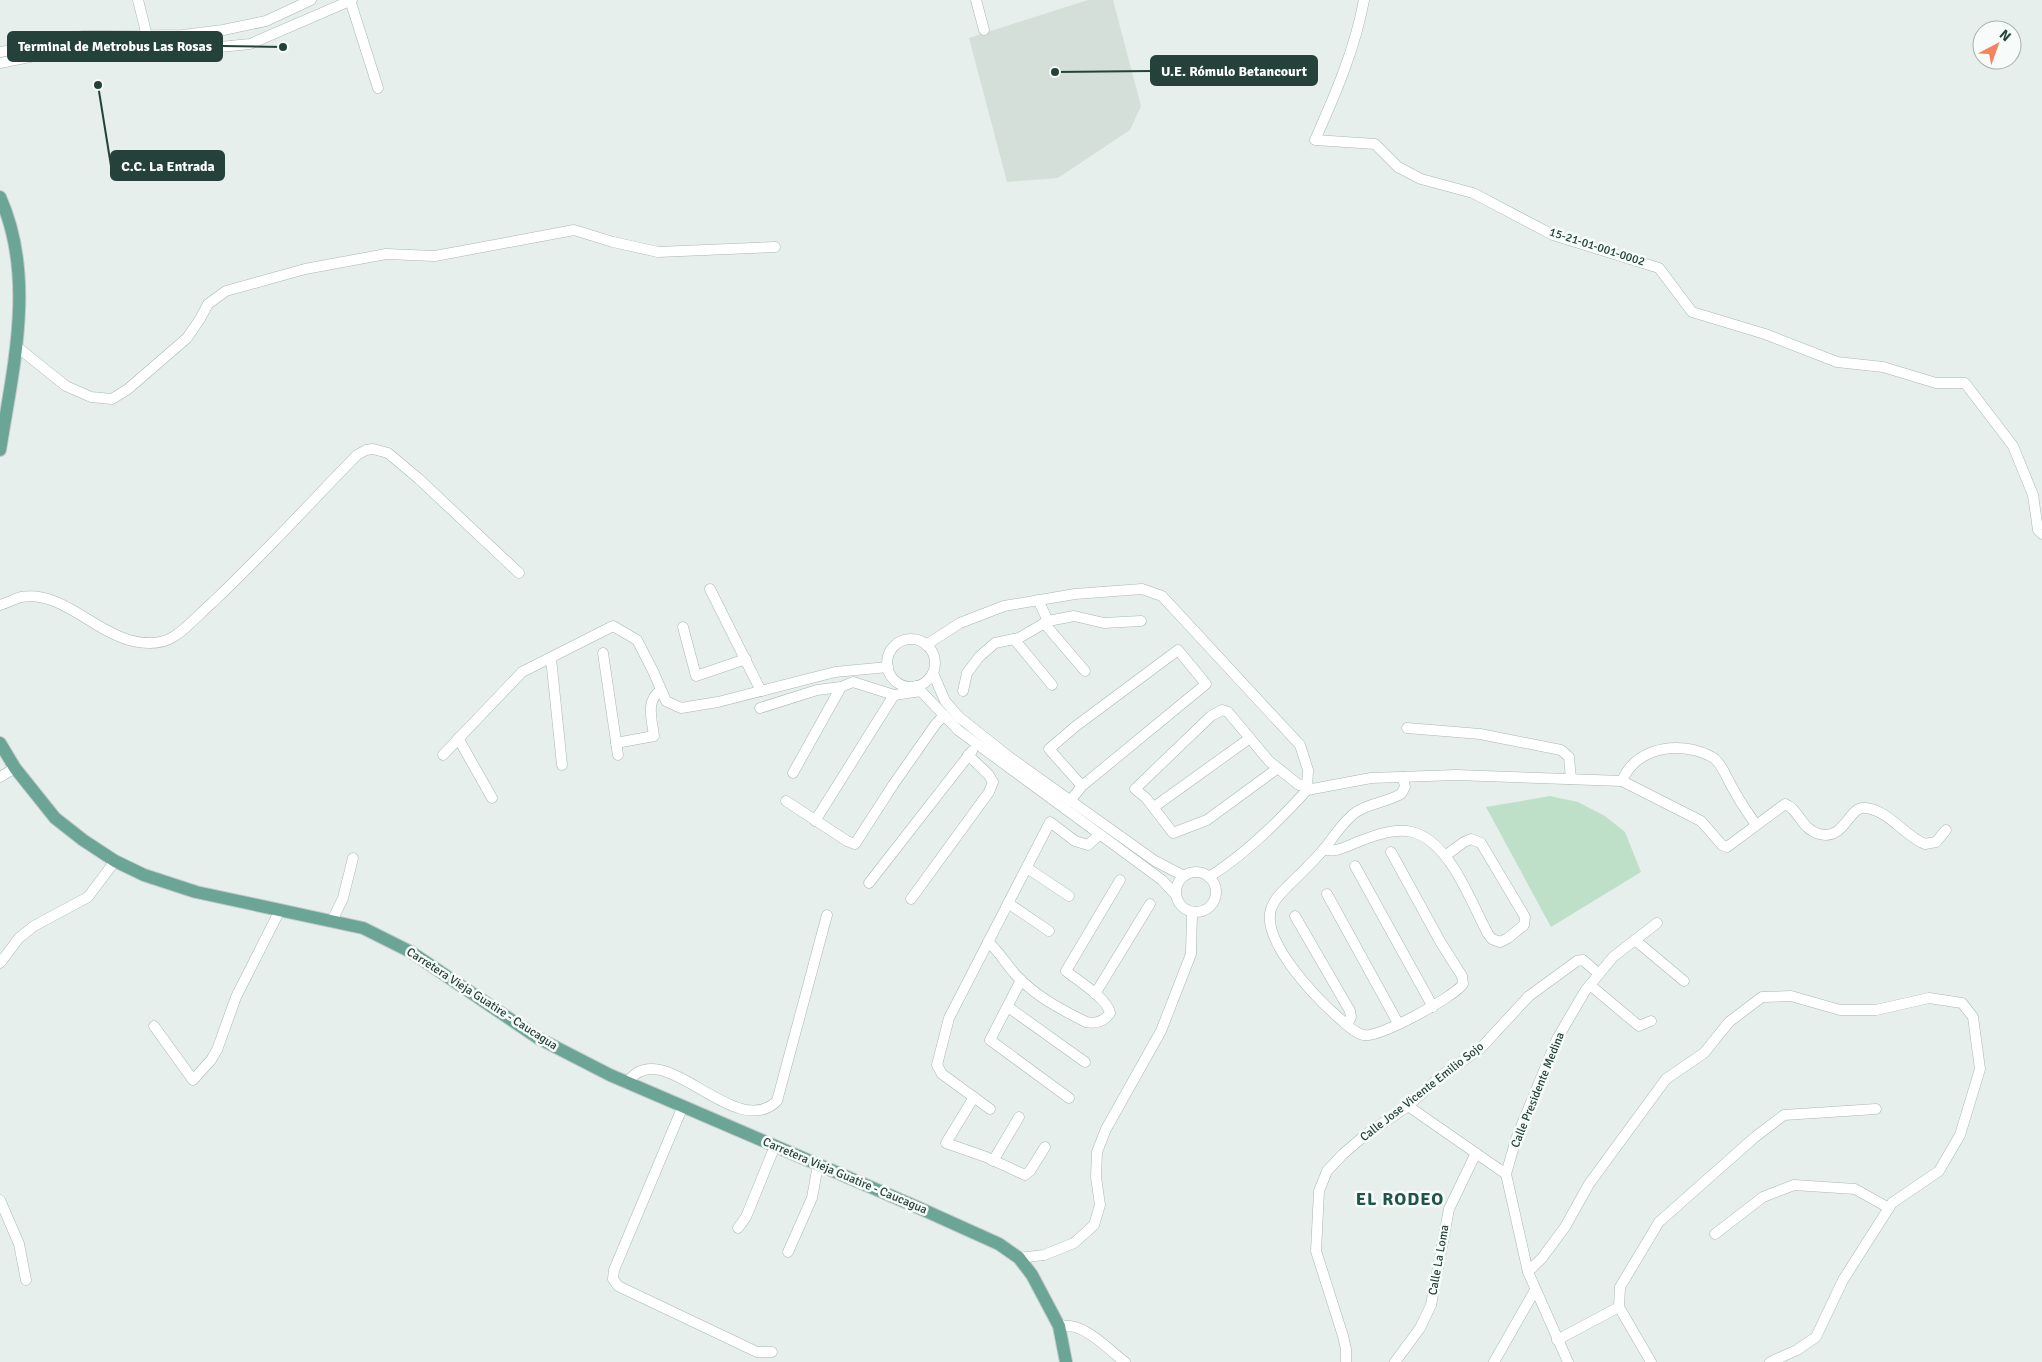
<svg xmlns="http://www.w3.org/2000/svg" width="2042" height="1362" font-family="Signika,sans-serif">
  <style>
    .built { fill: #d4dfda }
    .green { fill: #bfe0c8 }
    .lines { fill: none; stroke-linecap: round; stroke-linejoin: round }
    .minor-casing { stroke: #a8b8b2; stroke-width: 11 }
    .major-casing { stroke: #c2cac8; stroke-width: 14 }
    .minor { stroke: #fff; stroke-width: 10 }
    .major { stroke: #6aa596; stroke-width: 12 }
    .labels { text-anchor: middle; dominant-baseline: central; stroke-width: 5; stroke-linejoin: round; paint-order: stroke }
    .street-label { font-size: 12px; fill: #24423a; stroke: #f7fbf9 }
    .district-label { font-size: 18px; font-weight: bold; letter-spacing: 1px; fill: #1f5548; stroke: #f7fbf9 }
    .leader { fill: none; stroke: #24423a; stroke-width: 2 }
    .callout-dot { fill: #24423a; stroke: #f7fbf9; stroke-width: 2 }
    .callout { fill: #24423a; stroke: #24423a; stroke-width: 2 }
    .callout-label { font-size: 14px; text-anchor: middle; font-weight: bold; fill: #fff }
  </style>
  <rect width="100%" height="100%" fill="#e6efeb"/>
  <polygon class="built" points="1088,0 1113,0 1141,106 1130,130 1058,178 1007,182 969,38"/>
  <polygon class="green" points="1550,796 1578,802 1605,816 1625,832 1641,872 1551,927 1486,807"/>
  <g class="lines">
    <g class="minor-casing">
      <g id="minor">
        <polyline points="138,0 148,40"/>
        <polyline points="350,0 378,88"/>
        <polyline points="976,0 984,30"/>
        <path d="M1364,0C1355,49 1335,95 1315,140L1375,144L1398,167L1421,179L1473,193L1553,235L1659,268L1692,312L1765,334L1837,362L1883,367L1936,383H1965L2013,446L2033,495L2038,530L2042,534"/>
        <polyline points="0,52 83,36 183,35 223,30 266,21 311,0"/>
        <polyline points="0,63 64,50 101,46 179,51 250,44 352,0"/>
        <polyline points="16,346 66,386 91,397 112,399 128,389 187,338 200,319 208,304 226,291 305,269 386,254 435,256 574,230 613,242 658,252 775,247"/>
        <polyline points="710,589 761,691"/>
        <polyline points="1038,600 1048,621"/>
        <path d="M0,605C7,603 14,599 21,597C60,590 93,630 129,640C144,644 160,645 173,637C187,629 200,613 213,602C263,555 309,504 357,455L366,450L373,449L388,453L419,479L519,573"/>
        <polyline points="1044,623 1085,671"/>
        <polyline points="683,627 696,676 746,659"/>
        <polyline points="1014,639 1052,685"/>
        <circle cx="911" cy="663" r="24"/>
        <path d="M926,645L960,623L1004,606L1075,594L1142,589L1162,596L1300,745L1308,770L1307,790C1278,822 1246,854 1209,877"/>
        <polyline points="603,653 618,755"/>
        <polyline points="551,658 562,765"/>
        <polyline points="933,673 945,701 959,717 1008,756 1155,861 1184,876"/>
        <polyline points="916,686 958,730 1162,880 1175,894"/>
        <polyline points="963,691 967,673 979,657 995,643 1019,638 1048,621 1074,616 1104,623 1141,621"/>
        <polyline points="760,708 817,690 841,687 853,682 894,695 921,691"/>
        <polyline points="1407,728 1480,734 1561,750 1569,757 1571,779"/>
        <polyline points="458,738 492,798"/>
        <path d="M616,743L654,736C652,719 645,701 661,690"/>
        <polyline points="443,755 522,672 613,626 637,640 653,671 666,701 681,708 718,702 835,672 888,667"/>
        <polyline points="1278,768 1207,820 1173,833 1146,798 1135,789 1211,716 1222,710 1228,712 1269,761 1299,785 1307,784"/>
        <polyline points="793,773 841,687"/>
        <polyline points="0,777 15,768"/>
        <path d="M1622,781C1634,752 1665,744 1694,750C1701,752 1709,754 1715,759C1724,767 1728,782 1735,792C1741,804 1749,814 1756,825"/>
        <path d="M1307,790L1371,778L1456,775L1622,781L1701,821L1722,845L1727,847L1785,804C1799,809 1801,829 1819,834C1846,841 1848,805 1866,808C1890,811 1904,836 1925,844L1936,842L1946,830"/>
        <polyline points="786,801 847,841 855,844 893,785 935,725 944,715"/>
        <polyline points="1070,801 1082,786 1206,684 1178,650 1076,726 1049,749 1082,786"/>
        <polyline points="1154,807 1250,738"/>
        <polyline points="815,821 894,695"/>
        <path d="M1324,849C1335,854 1349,845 1360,841C1376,835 1394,828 1412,832C1450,841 1471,903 1488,934L1492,939L1500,942L1508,938L1524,925L1525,917L1481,843L1471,839L1464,842L1445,856"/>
        <path d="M1391,852L1441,943L1462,976L1463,984C1454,997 1378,1039 1363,1035C1354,1033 1346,1024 1339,1018C1316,998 1261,941 1271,909C1274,899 1282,892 1289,885C1301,873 1313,862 1324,849C1334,837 1342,822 1356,812C1370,803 1387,802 1401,794L1405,787L1403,777"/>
        <polyline points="1355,866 1433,1007"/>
        <polyline points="1027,868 1069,896"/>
        <circle cx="1196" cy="892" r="20"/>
        <polyline points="869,883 972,751"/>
        <polyline points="1327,894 1398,1023"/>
        <polyline points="911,899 989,792 993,782 988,774 968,755"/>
        <polyline points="1008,903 1049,931"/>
        <polyline points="1295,916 1350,1011 1351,1017 1347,1025"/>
        <polyline points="332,921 343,898 353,858"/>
        <polyline points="1635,940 1684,981"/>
        <path d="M988,942C999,951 1006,964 1015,974C1035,996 1060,1009 1086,1022C1096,1024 1104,1022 1110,1013C1107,998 1078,981 1066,971L1120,880"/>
        <polyline points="0,963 19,938 34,926 88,897 115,861"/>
        <polyline points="1021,980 990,1040 1069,1098"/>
        <polyline points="1590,985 1639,1026 1651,1021"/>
        <polyline points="1095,994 1150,904"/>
        <polyline points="1008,1007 1085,1062"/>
        <polyline points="154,1026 193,1080 211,1060 217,1050 236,997 280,910"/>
        <path d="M627,1083C662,1031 734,1143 777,1101L827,915"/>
        <polyline points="974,1097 946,1143 986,1157 1025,1175 1030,1171 1045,1147"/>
        <polyline points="683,1106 614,1270 613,1279 618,1286 757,1352 772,1352"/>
        <polyline points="1408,1106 1506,1174 1528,1272 1568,1362"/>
        <polyline points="990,1109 942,1074 937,1065 949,1018 1050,822 1075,841 1088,845 1099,835"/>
        <polyline points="993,1161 1019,1117"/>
        <polyline points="1506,1174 1516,1139 1557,1039 1585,991 1613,957 1657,923"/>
        <polyline points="0,1200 19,1244 26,1280"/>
        <polyline points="738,1228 746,1217 775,1146"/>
        <polyline points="1715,1234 1763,1197 1794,1185 1855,1189 1889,1208"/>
        <polyline points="788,1252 812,1198 818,1165"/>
        <polyline points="1019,1258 1044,1255 1074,1243 1094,1225 1100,1205 1096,1177 1097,1152 1106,1129 1161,1031 1191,954 1192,913"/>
        <polyline points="1528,1272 1542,1258 1565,1227 1589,1184 1666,1079 1704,1053 1729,1022 1762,997 1791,996 1840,1010 1876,1010 1929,998 1962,1003 1973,1017 1980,1069 1960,1135 1939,1171 1892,1203 1843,1280 1816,1337 1797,1350 1770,1362"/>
        <path d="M1059,1326C1085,1322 1106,1348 1125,1362"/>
        <polyline points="1557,1340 1619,1307"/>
        <polyline points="1346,1362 1346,1349 1343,1336 1316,1251 1319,1191 1327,1171 1343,1154 1364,1136 1408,1106 1442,1075 1479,1050 1529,996 1577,961 1583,960 1599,974"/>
        <polyline points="1395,1362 1420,1328 1431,1305 1449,1209 1476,1153"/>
        <polyline points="1494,1362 1535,1290"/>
        <polyline points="1651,1362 1619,1307 1620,1287 1659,1222 1755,1137 1784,1115 1876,1109"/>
      </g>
    </g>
    <g class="major-casing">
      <g id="major">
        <path d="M0,197C36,277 13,368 0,450"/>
        <polyline points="0,743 15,768 55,818 83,840 115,861 144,875 196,892 363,928 411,952 538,1038 610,1075 917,1207 999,1244 1019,1258 1032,1275 1059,1326 1066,1362"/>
      </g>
    </g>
    <use href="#minor" class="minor"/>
    <use href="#major" class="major"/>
  </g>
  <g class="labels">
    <g class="street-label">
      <text transform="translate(1597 247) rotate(18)">15-21-01-001-0002</text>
      <text transform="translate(482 999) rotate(33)">Carretera Vieja Guatire - Caucagua</text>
      <text transform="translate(1538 1090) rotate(-68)">Calle Presidente Medina</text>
      <text transform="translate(1422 1092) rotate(-38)">Calle Jose Vicente Emilio Sojo</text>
      <text transform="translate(845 1176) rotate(23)">Carretera Vieja Guatire - Caucagua</text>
      <text transform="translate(1439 1260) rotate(-80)">Calle La Loma</text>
    </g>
    <g class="district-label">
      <text x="1400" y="1199">EL RODEO</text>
    </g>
  </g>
  <path class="leader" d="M283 47L222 46M1055 72L1151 71M98 85L111 166"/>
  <g class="callout-dot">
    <circle cx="283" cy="47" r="5"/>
    <circle cx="1055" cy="72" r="5"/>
    <circle cx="98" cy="85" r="5"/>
  </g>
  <g class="callout">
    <rect x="8" y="32" width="214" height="29" rx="5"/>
    <rect x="1151" y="56" width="166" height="29" rx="5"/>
    <rect x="111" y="151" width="113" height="29" rx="5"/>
  </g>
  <g class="callout-label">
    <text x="115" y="51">Terminal de Metrobus Las Rosas</text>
    <text x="1234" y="76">U.E. Rómulo Betancourt</text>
    <text x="168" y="171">C.C. La Entrada</text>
  </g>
  <g transform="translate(1997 45) rotate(41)"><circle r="24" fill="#f7fbf9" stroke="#a3b1ad"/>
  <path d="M0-4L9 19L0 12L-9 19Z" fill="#f4845f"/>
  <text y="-8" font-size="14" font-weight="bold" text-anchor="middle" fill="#24423a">N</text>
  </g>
</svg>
